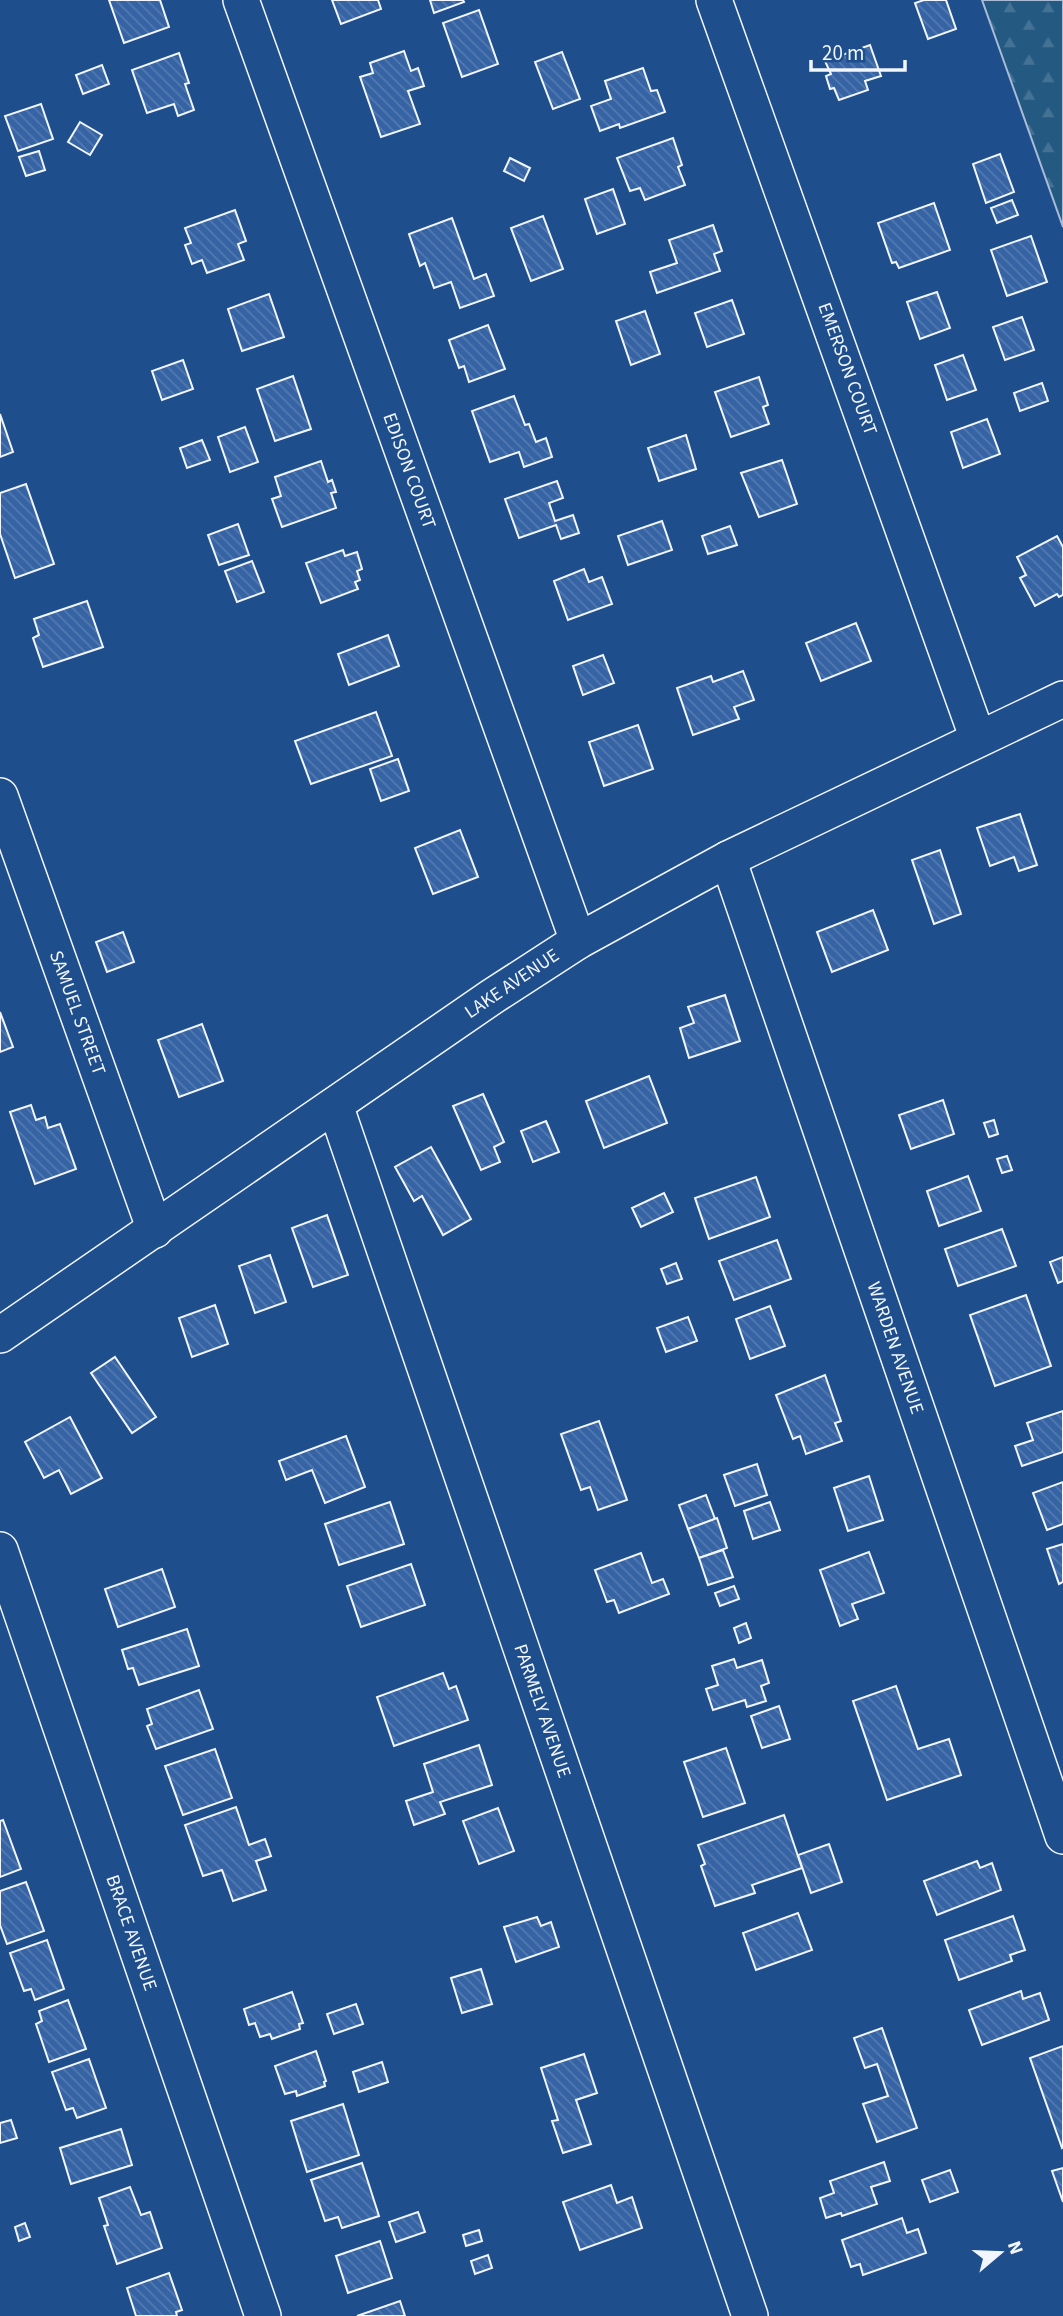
<svg xmlns="http://www.w3.org/2000/svg" width="1063" height="2316" font-family="'Source Sans 3',sans-serif">
  <style>
    .forest { fill: url(#forest-firs); stroke: #a8bbd7; stroke-width: 2 }
    .building { fill: url(#building-back-hatch); stroke: #f2f6ff; stroke-width: 2 }
    .lines { fill: none; stroke-linecap: round; stroke-linejoin: round }
    .minor-casing { stroke: #f2f6ff; stroke-width: 38 }
    .minor { stroke: #1f4e8c; stroke-width: 35 }
    .labels { text-anchor: middle; dominant-baseline: central; stroke-width: 5; stroke-linejoin: round; paint-order: stroke }
    .street-label { font-size: 19px; fill: #f2f6ff; stroke: #1f4e8c }
  </style>
  <defs>
    <pattern id="forest-firs" width="22" height="20" patternUnits="userSpaceOnUse" patternTransform="scale(1.75)"><rect width="22" height="20" fill="#245a82"/><path d="M5 1l3.5 6h-7zM16 11l3.5 6h-7z" fill="#447295"/></pattern>
    <pattern id="building-back-hatch" width="6" height="6" patternUnits="userSpaceOnUse" patternTransform="scale(1.75)"><rect width="6" height="6" fill="#3563a3"/><path d="M-1 5l2 2M0 0l6 6M5-1l2 2" fill="none" stroke="#537ab1"/></pattern>
  </defs>
  <rect width="100%" height="100%" fill="#1f4e8c"/>
  <polygon class="forest" points="982,0 1063,0 1063,227"/>
  <g class="building">
    <polygon points="109,0 160,0 169,27 124,43"/>
    <polygon points="332,0 378,0 381,9 341,24"/>
    <polygon points="430,0 463,0 464,2 434,13"/>
    <polygon points="924,0 946,0 956,29 928,39 915,3"/>
    <polygon points="479,10 498,64 462,77 443,23"/>
    <polygon points="870,45 881,76 865,81 868,90 839,100 834,88 830,89 826,76 831,74 825,61"/>
    <polygon points="404,51 411,71 418,68 424,86 408,91 420,124 381,137 360,77 373,73 370,63"/>
    <polygon points="562,52 580,99 553,109 535,62"/>
    <polygon points="179,53 189,83 185,84 194,110 178,116 174,104 147,113 132,70"/>
    <polygon points="102,65 109,84 83,94 76,75"/>
    <polygon points="643,68 651,91 657,90 665,112 620,128 619,124 600,131 591,106 611,99 605,81"/>
    <polygon points="41,104 53,139 18,151 5,116"/>
    <polygon points="80,122 102,135 90,155 68,142"/>
    <polygon points="673,138 682,165 678,167 685,185 645,200 640,188 630,191 617,158"/>
    <polygon points="39,151 45,170 26,176 19,157"/>
    <polygon points="1000,154 1014,192 986,203 973,164"/>
    <polygon points="510,158 530,168 524,181 504,171"/>
    <polygon points="613,189 625,224 597,234 585,199"/>
    <polygon points="1012,200 1018,215 997,223 991,208"/>
    <polygon points="934,203 950,250 899,268 896,262 892,263 878,223"/>
    <polygon points="235,210 246,241 238,244 244,260 207,273 202,260 192,264 185,245 191,243 185,228"/>
    <polygon points="543,216 563,269 531,281 511,228"/>
    <polygon points="452,218 474,279 486,274 494,296 460,308 451,282 434,288 425,263 420,266 409,234"/>
    <polygon points="713,225 722,251 714,254 720,271 657,293 650,272 677,263 669,240"/>
    <polygon points="1031,236 1047,282 1007,296 991,250"/>
    <polygon points="937,292 950,328 920,339 907,302"/>
    <polygon points="269,294 284,337 242,351 228,309"/>
    <polygon points="732,300 744,334 707,347 695,313"/>
    <polygon points="645,311 660,354 631,365 616,321"/>
    <polygon points="1022,317 1034,350 1005,360 993,327"/>
    <polygon points="488,325 505,369 469,382 464,366 459,368 449,340"/>
    <polygon points="963,355 976,390 947,400 935,365"/>
    <polygon points="183,360 193,389 162,400 152,371"/>
    <polygon points="293,376 311,429 275,441 257,389"/>
    <polygon points="759,377 768,405 763,407 769,424 731,437 715,392"/>
    <polygon points="1042,383 1048,401 1020,411 1014,393"/>
    <polygon points="514,396 525,425 529,424 536,442 546,438 552,457 524,467 519,452 490,462 472,411"/>
    <polygon points="0,414 13,452 0,457"/>
    <polygon points="987,419 1000,454 963,468 951,432"/>
    <polygon points="245,427 258,462 230,472 218,437"/>
    <polygon points="686,435 696,469 659,481 648,448"/>
    <polygon points="202,440 210,460 187,468 180,448"/>
    <polygon points="782,460 797,504 759,517 741,473"/>
    <polygon points="321,461 328,482 332,480 336,492 331,493 336,508 282,527 272,499 281,496 275,477"/>
    <polygon points="557,481 563,498 549,503 555,521 573,515 579,533 561,539 556,525 519,538 505,499"/>
    <polygon points="26,484 54,564 15,578 0,534 0,493"/>
    <polygon points="662,521 672,550 628,565 618,536"/>
    <polygon points="238,524 249,555 219,565 208,535"/>
    <polygon points="730,526 737,545 708,554 702,536"/>
    <polygon points="1057,536 1063,547 1063,595 1059,597 1057,594 1035,606 1020,578 1026,575 1017,557"/>
    <polygon points="343,550 345,556 357,552 362,569 357,571 360,580 355,582 358,589 321,603 306,563"/>
    <polygon points="252,561 264,592 237,602 225,571"/>
    <polygon points="584,569 589,582 602,577 612,604 568,620 554,581"/>
    <polygon points="87,601 103,647 43,667 33,638 39,635 34,619"/>
    <polygon points="856,623 871,661 821,681 806,643"/>
    <polygon points="388,635 399,666 349,685 338,654"/>
    <polygon points="603,655 614,683 583,695 573,666"/>
    <polygon points="743,671 754,700 734,707 739,719 693,735 677,688 711,676 713,682"/>
    <polygon points="376,712 392,756 311,784 295,741"/>
    <polygon points="638,725 653,769 604,786 589,742"/>
    <polygon points="398,759 409,791 381,801 370,769"/>
    <polygon points="1020,814 1037,865 1019,871 1014,857 990,866 977,828"/>
    <polygon points="460,830 478,877 433,894 415,848"/>
    <polygon points="940,850 961,914 934,924 912,860"/>
    <polygon points="873,910 888,950 832,972 817,932"/>
    <polygon points="123,932 134,962 107,972 96,942"/>
    <polygon points="725,995 740,1041 689,1058 680,1028 694,1023 688,1007"/>
    <polygon points="0,1012 13,1047 0,1052"/>
    <polygon points="202,1024 223,1081 179,1097 158,1040"/>
    <polygon points="649,1076 667,1123 604,1148 586,1101"/>
    <polygon points="483,1094 504,1142 494,1147 500,1162 481,1170 453,1106"/>
    <polygon points="943,1100 954,1134 911,1149 899,1115"/>
    <polygon points="31,1105 36,1120 45,1117 48,1128 60,1124 76,1169 35,1184 10,1112"/>
    <polygon points="994,1120 998,1134 989,1137 984,1123"/>
    <polygon points="546,1121 559,1152 533,1162 521,1131"/>
    <polygon points="431,1147 471,1219 443,1235 422,1196 414,1201 395,1167"/>
    <polygon points="1007,1156 1012,1170 1002,1173 997,1159"/>
    <polygon points="968,1176 981,1211 939,1226 927,1191"/>
    <polygon points="756,1177 770,1217 709,1239 695,1198"/>
    <polygon points="664,1193 673,1212 641,1227 632,1208"/>
    <polygon points="327,1215 348,1275 313,1287 292,1228"/>
    <polygon points="1002,1229 1016,1266 958,1286 945,1249"/>
    <polygon points="777,1240 791,1279 734,1300 719,1261"/>
    <polygon points="270,1255 286,1302 255,1313 239,1266"/>
    <polygon points="1063,1257 1063,1281 1058,1283 1050,1262"/>
    <polygon points="676,1263 682,1279 667,1284 661,1269"/>
    <polygon points="1026,1295 1051,1366 995,1386 970,1315"/>
    <polygon points="215,1305 228,1344 192,1357 179,1318"/>
    <polygon points="770,1306 785,1346 750,1359 736,1319"/>
    <polygon points="688,1317 697,1341 666,1352 657,1328"/>
    <polygon points="115,1357 156,1417 132,1433 91,1373"/>
    <polygon points="825,1375 841,1421 835,1423 842,1441 806,1454 800,1436 793,1439 776,1395"/>
    <polygon points="1063,1411 1063,1452 1022,1466 1015,1446 1033,1440 1027,1423"/>
    <polygon points="70,1417 102,1478 71,1494 59,1470 44,1478 25,1442"/>
    <polygon points="599,1421 627,1500 598,1510 590,1487 581,1490 561,1434"/>
    <polygon points="346,1436 365,1487 325,1503 312,1470 286,1480 279,1461"/>
    <polygon points="757,1464 767,1495 735,1506 724,1475"/>
    <polygon points="869,1476 883,1520 848,1531 834,1488"/>
    <polygon points="1063,1482 1063,1524 1047,1530 1033,1493"/>
    <polygon points="706,1495 715,1519 688,1529 679,1505"/>
    <polygon points="390,1502 404,1544 339,1565 325,1524"/>
    <polygon points="770,1502 780,1530 753,1539 744,1511"/>
    <polygon points="717,1518 727,1548 699,1558 688,1529"/>
    <polygon points="1063,1544 1063,1582 1059,1584 1047,1549"/>
    <polygon points="723,1550 733,1577 708,1585 699,1558"/>
    <polygon points="869,1552 884,1593 852,1604 858,1619 840,1626 820,1570"/>
    <polygon points="641,1553 652,1583 663,1579 669,1594 619,1613 614,1600 607,1602 595,1570"/>
    <polygon points="411,1564 425,1605 361,1627 347,1586"/>
    <polygon points="162,1569 175,1607 118,1627 105,1589"/>
    <polygon points="734,1586 739,1599 720,1606 715,1593"/>
    <polygon points="746,1623 751,1638 739,1643 734,1628"/>
    <polygon points="187,1629 199,1666 139,1685 133,1668 128,1669 122,1650"/>
    <polygon points="734,1659 737,1668 762,1660 769,1683 761,1686 766,1701 747,1707 745,1700 713,1710 706,1689 718,1685 712,1666"/>
    <polygon points="443,1673 449,1689 456,1686 468,1720 394,1746 377,1697"/>
    <polygon points="896,1686 918,1749 949,1739 961,1775 887,1800 853,1701"/>
    <polygon points="199,1690 213,1729 156,1749 147,1726 152,1724 147,1709"/>
    <polygon points="779,1706 790,1739 762,1748 751,1716"/>
    <polygon points="479,1745 492,1785 440,1802 445,1814 414,1825 406,1801 433,1792 424,1764"/>
    <polygon points="726,1748 745,1803 703,1817 684,1762"/>
    <polygon points="215,1749 232,1798 183,1815 165,1766"/>
    <polygon points="236,1807 249,1845 265,1839 271,1856 256,1861 266,1890 233,1901 222,1870 203,1876 185,1825"/>
    <polygon points="498,1808 514,1851 479,1864 463,1821"/>
    <polygon points="784,1815 802,1868 752,1885 755,1893 715,1906 701,1866 705,1864 698,1845"/>
    <polygon points="3,1820 21,1869 0,1877 0,1821"/>
    <polygon points="829,1844 842,1882 811,1893 798,1855"/>
    <polygon points="977,1861 980,1868 992,1863 1001,1890 937,1915 924,1881"/>
    <polygon points="26,1882 44,1931 7,1944 0,1925 0,1891"/>
    <polygon points="798,1913 812,1950 756,1970 743,1933"/>
    <polygon points="1013,1916 1025,1950 1010,1955 1012,1961 959,1980 945,1940"/>
    <polygon points="537,1917 541,1926 551,1922 559,1947 516,1962 504,1927"/>
    <polygon points="47,1940 64,1989 35,2000 31,1989 24,1991 10,1953"/>
    <polygon points="481,1969 492,2004 462,2013 451,1978"/>
    <polygon points="1021,1991 1023,1999 1040,1993 1049,2020 982,2045 969,2010"/>
    <polygon points="292,1992 303,2023 299,2024 300,2029 272,2039 270,2034 260,2037 255,2023 249,2025 244,2009"/>
    <polygon points="68,2000 86,2049 49,2062 36,2024 42,2021 39,2011"/>
    <polygon points="356,2004 363,2024 334,2034 327,2014"/>
    <polygon points="882,2028 917,2128 877,2142 863,2104 888,2096 877,2064 865,2068 854,2038"/>
    <polygon points="1063,2046 1063,2147 1062,2148 1030,2058"/>
    <polygon points="316,2051 326,2081 324,2082 325,2086 297,2096 296,2091 285,2094 275,2066"/>
    <polygon points="584,2054 597,2093 576,2100 591,2144 563,2153 552,2121 558,2120 541,2068"/>
    <polygon points="89,2059 106,2108 77,2118 73,2108 66,2110 52,2072"/>
    <polygon points="382,2062 388,2082 359,2092 353,2072"/>
    <polygon points="343,2104 359,2155 307,2172 291,2121"/>
    <polygon points="11,2120 17,2138 0,2143 0,2123"/>
    <polygon points="121,2129 132,2165 71,2184 60,2148"/>
    <polygon points="884,2162 890,2181 871,2187 877,2204 842,2216 841,2213 826,2218 820,2198 834,2193 830,2181"/>
    <polygon points="362,2163 379,2216 342,2228 338,2217 325,2221 311,2180"/>
    <polygon points="1063,2168 1063,2202 1052,2171"/>
    <polygon points="950,2170 958,2192 930,2202 922,2180"/>
    <polygon points="611,2185 617,2203 632,2197 642,2228 580,2250 563,2202"/>
    <polygon points="130,2187 141,2215 150,2212 162,2248 117,2264 104,2226 108,2225 99,2198"/>
    <polygon points="418,2212 425,2232 396,2242 389,2222"/>
    <polygon points="902,2218 907,2233 918,2229 926,2253 863,2275 860,2264 851,2267 842,2240"/>
    <polygon points="25,2223 30,2237 19,2241 15,2227"/>
    <polygon points="479,2230 482,2241 466,2246 463,2235"/>
    <polygon points="380,2241 392,2278 348,2293 336,2256"/>
    <polygon points="488,2255 492,2268 475,2274 471,2261"/>
    <polygon points="169,2273 182,2310 176,2312 177,2316 136,2316 127,2288"/>
    <polygon points="400,2301 405,2316 357,2316"/>
  </g>
  <g class="lines">
    <g class="minor-casing">
      <g id="minor">
        <polyline points="241,0 578,941"/>
        <polyline points="714,0 978,739"/>
        <polyline points="0,796 155,1230"/>
        <polyline points="728,859 1063,1836"/>
        <polyline points="335,1105 750,2316"/>
        <polyline points="0,1335 493,996 578,941 728,859 1063,699"/>
        <polyline points="0,1550 263,2316"/>
      </g>
    </g>
    <use href="#minor" class="minor"/>
  </g>
  <g class="labels">
    <g class="street-label">
      <text transform="translate(847 369) rotate(70)">EMERSON COURT</text>
      <text transform="translate(409 471) rotate(70)">EDISON COURT</text>
      <text transform="translate(512 984) rotate(-34)">LAKE AVENUE</text>
      <text transform="translate(77 1013) rotate(70)">SAMUEL STREET</text>
      <text transform="translate(895 1348) rotate(71)">WARDEN AVENUE</text>
      <text transform="translate(542 1711) rotate(71)">PARMELY AVENUE</text>
      <text transform="translate(131 1933) rotate(71)">BRACE AVENUE</text>
    </g>
  </g>
  <g transform="translate(1000 2253) rotate(71)" stroke="#1f4e8c" stroke-width="5" paint-order="stroke">
  <path d="M0-5L12 26L0 18L-12 26Z" fill="#f2f6ff"/>
  <text y="-10" font-size="19" font-weight="bold" text-anchor="middle" fill="#f2f6ff">N</text>
  </g>
  <path d="M811 60v10h94v-10" fill="none" stroke="#f2f6ff" stroke-width="3.5"/>
  <text x="822" y="60" font-size="21" fill="#f2f6ff" stroke="#1f4e8c" stroke-width="5" paint-order="stroke">20 m</text>
</svg>
